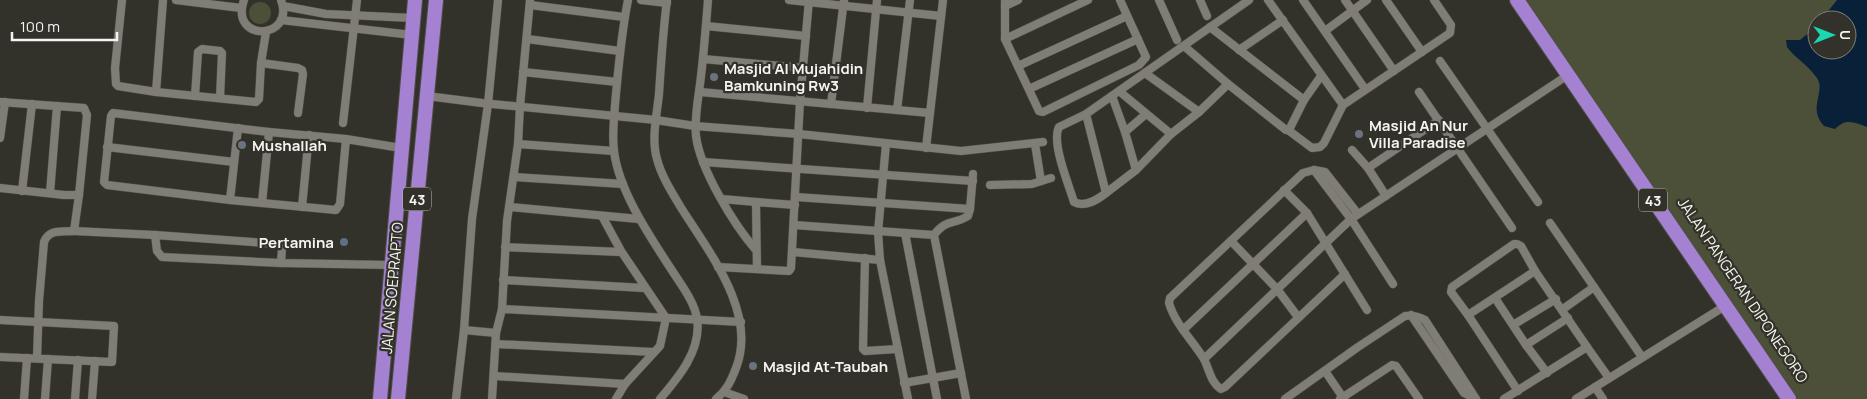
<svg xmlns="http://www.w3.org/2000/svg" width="1867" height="399" font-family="Manrope,sans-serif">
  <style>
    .green { fill: #4c5038; fill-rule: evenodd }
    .water { fill: #082038 }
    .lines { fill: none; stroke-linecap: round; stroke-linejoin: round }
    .minor-casing { stroke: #4f4f48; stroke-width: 9 }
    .trunk-casing { stroke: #4f4f48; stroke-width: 16 }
    .minor { stroke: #7f7d75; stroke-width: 8 }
    .trunk { stroke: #a482d1; stroke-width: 14 }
    .worship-dot { fill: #6b7280; stroke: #33322a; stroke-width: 2 }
    .service-dot { fill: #5c6f8a; stroke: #33322a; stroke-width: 2 }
    .labels { text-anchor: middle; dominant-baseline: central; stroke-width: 4.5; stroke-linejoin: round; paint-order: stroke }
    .shield { fill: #33322a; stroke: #bbbab5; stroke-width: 1 }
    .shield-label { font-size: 14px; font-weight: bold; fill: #f5f5f0 }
    .poi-label { font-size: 15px; font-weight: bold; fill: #f5f5f0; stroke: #33322a; text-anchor: start }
    .street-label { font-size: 15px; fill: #f5f5f0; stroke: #33322a }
  </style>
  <rect width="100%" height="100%" fill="#33322a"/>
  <g class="green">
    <path d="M1524,0H1867V399H1797ZM1817,20H1847V50H1817Z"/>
    <circle cx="260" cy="13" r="11"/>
  </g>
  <path class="water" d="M1837,0H1867V127C1854,122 1846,118 1835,129L1824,126C1807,108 1826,92 1817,78C1809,66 1794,57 1787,47L1786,40H1800L1817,26V50H1847V20H1821Z"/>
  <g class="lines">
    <g class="minor-casing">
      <g id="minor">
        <polyline points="122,0 115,68 116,84 118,86 156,92 256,102 259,99 261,63 266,32"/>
        <polyline points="176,0 241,8"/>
        <path d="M244,0C229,43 296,40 281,0"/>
        <path d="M628,0C621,35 618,70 615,105C614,120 612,136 614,151C619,192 651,238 673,272C682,286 695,303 697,319C702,350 678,378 660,399"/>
        <polyline points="641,0 667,3"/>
        <path d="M667,0C663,31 661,63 659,94C657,114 651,139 657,159C661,175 671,191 680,206C708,251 758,312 736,368C731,381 727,390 716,399"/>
        <path d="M708,0C706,25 704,51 701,76C699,95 694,117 696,136C700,169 734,225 756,250"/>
        <polyline points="789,0 941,16"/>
        <polyline points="1005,0 1005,39 1039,111 1043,112 1139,65 1146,57 1120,0"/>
        <polyline points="1159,0 1177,40"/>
        <polyline points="1200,0 1207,16"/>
        <polyline points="1268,0 1343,105"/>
        <polyline points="1303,0 1365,89"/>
        <polyline points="1345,0 1394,71"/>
        <polyline points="1386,0 1422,52"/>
        <polyline points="530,5 624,17"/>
        <polyline points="283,6 326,14 413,18"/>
        <polyline points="1005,6 1018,0"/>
        <polyline points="281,20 412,35"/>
        <polyline points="706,26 806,36"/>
        <polyline points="1210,27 1304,100"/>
        <polyline points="1325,31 1367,0"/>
        <polyline points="527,39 620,51"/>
        <polyline points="1005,39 1088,0"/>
        <polyline points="1184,46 1228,84 1286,130 1290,128 1304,100 1321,76"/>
        <polyline points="1239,50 1283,20"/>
        <polyline points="703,59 804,68"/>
        <polyline points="1440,61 1538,202"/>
        <polyline points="261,63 298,68 302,70 303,74 298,113"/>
        <polyline points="1018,66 1127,16"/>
        <polyline points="523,72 617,82"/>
        <polyline points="1145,73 1199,112"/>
        <polyline points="1029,89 1138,39"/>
        <polyline points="1119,91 1171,134"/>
        <polyline points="156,92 163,0"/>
        <polyline points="700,92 930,113"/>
        <polyline points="1419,92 1512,228"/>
        <polyline points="195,96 198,52 202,49 220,51 222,53 220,98"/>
        <polyline points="427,96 482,103 656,120 695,126 799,134 961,151 1043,142"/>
        <polyline points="1112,96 1125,132"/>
        <polyline points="0,102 84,108 87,115 79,195 64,195 0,188"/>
        <polyline points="831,104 844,0"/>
        <polyline points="867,108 877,0"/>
        <polyline points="897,110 910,0"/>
        <polyline points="1086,114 1106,193 1136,170 1125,132 1146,114"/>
        <polyline points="343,123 357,0"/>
        <polyline points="1288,130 1312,148 1320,147 1324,143 1343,105 1450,33 1451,25 1434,0"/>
        <polyline points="0,138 5,102"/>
        <polyline points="346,139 340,204 336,210 230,200 107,185 104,182 111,116 113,113 269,132 346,139 401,148"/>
        <polyline points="518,144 614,151"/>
        <polyline points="886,144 878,232 880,260 908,399"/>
        <polyline points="1035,144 1041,181"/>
        <polyline points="107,147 234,162"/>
        <polyline points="926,148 943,0"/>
        <polyline points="1352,150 1368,168 1386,196"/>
        <polyline points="703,162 973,181"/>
        <polyline points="1368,168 1439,120"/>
        <polyline points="1136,170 1171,134 1199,112 1228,84"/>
        <polyline points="1314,170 1351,219 1393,284"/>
        <polyline points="514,177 623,184"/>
        <polyline points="990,185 1032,184 1051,178"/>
        <polyline points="1284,190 1307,213 1367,310"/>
        <polyline points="22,191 32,104"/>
        <polyline points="50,193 57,106"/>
        <path d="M1106,193C1097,200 1085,208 1074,202C1069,185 1051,143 1059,127L1086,114L1249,0"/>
        <polyline points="79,195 74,231 155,235 279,244 282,248 281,263 391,265"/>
        <polyline points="796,197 970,209"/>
        <polyline points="722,199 756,202"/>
        <polyline points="230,200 238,128"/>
        <polyline points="262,203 269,132"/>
        <polyline points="302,207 309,135"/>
        <polyline points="510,207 639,219"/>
        <polyline points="602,216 621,251 666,318"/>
        <polyline points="1550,223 1642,357"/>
        <polyline points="794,225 934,235"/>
        <polyline points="905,233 937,399"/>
        <polyline points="155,235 157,251 162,257 281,263"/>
        <polyline points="1231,241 1277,289 1298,317"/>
        <polyline points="505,247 621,252"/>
        <polyline points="793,252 880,260"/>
        <polyline points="865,258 863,349 865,351 898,349"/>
        <polyline points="718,267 789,271 791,268 800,101 809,0"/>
        <polyline points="757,269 756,202 795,205"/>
        <path d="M1345,274L1225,387L1221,389C1211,383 1209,369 1204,359C1193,341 1175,324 1169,303L1170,298L1303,173L1314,170L1325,172L1358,214"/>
        <polyline points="503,280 644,288"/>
        <polyline points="1495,298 1526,345 1547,373"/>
        <polyline points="502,309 741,322"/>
        <polyline points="1563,309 1594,287"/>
        <polyline points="1411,315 1464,393 1476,399"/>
        <polyline points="1468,315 1535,271"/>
        <polyline points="0,320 114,326 112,362 0,357"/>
        <polyline points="1513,325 1556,299"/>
        <polyline points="464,330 496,333"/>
        <polyline points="1183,330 1307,213"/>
        <polyline points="496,344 653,352"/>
        <polyline points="1526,345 1568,318"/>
        <path d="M37,358L39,301L44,242C49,229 61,232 74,231"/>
        <polyline points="1204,359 1351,219 1568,75"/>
        <polyline points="1325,371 1344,399"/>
        <polyline points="494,376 625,384"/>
        <polyline points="904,383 961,373"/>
        <polyline points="1595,387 1603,399"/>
        <polyline points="1518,391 1468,315 1451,292 1452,287 1514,244 1517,244 1521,246 1535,271 1587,347"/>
        <polyline points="724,392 744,399"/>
        <polyline points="24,399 27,358"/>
        <polyline points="45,399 48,359"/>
        <polyline points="75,399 78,360"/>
        <polyline points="92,399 95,361"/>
        <polyline points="456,399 464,330 472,219 488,104 498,0"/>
        <polyline points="492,399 496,333 502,309 507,221 518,144 520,106 530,0"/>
        <polyline points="616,399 625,384 660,346 666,318"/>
        <path d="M966,399L934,235C947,218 954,225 968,216L970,209L973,174"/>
        <path d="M1285,399L1358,347L1405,316C1413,315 1418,316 1425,320L1476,399"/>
        <polyline points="1340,399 1392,365 1396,366 1419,399"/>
        <polyline points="1504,399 1587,347 1609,378"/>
        <polyline points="1576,399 1725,306"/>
      </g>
    </g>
    <g class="trunk-casing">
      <g id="trunk">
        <polyline points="1517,0 1789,399"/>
        <polyline points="380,399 415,0"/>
        <polyline points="398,399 436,0"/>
      </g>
    </g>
    <use href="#minor" class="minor"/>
    <use href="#trunk" class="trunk"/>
  </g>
  <g class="worship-dot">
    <circle cx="714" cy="77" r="5"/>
    <circle cx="1359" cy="134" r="5"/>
    <circle cx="242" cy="145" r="5"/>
    <circle cx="753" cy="366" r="5"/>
  </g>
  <circle class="service-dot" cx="344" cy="242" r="5"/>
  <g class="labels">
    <g class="shield">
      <rect x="403" y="187.5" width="28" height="23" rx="4"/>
      <rect x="1639" y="188.5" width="28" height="23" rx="4"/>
    </g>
    <g class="shield-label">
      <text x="417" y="199">43</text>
      <text x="1653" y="200">43</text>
    </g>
    <g class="poi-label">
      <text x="724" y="68">Masjid Al Mujahidin<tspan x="724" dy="17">Bamkuning Rw3</tspan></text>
      <text x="1369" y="125">Masjid An Nur<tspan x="1369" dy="17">Villa Paradise</tspan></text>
      <text x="252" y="145">Mushallah</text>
      <text x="334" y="242" text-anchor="end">Pertamina</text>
      <text x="763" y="366">Masjid At-Taubah</text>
    </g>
    <g class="street-label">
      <text transform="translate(392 288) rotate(-85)">JALAN SOEPRAPTO</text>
      <text transform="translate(1743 290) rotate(56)">JALAN PANGERAN DIPONEGORO</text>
    </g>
  </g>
  <g transform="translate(1832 35) rotate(90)"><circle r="24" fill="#33322a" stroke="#818079"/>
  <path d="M0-4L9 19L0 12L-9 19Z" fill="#1cd5b1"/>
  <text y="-8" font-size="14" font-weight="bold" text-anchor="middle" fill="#f5f5f0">U</text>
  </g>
  <path d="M12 32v8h105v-8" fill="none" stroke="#f5f5f0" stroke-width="2.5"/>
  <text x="20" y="32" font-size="15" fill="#f5f5f0" stroke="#33322a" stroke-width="4" paint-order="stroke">100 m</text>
</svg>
